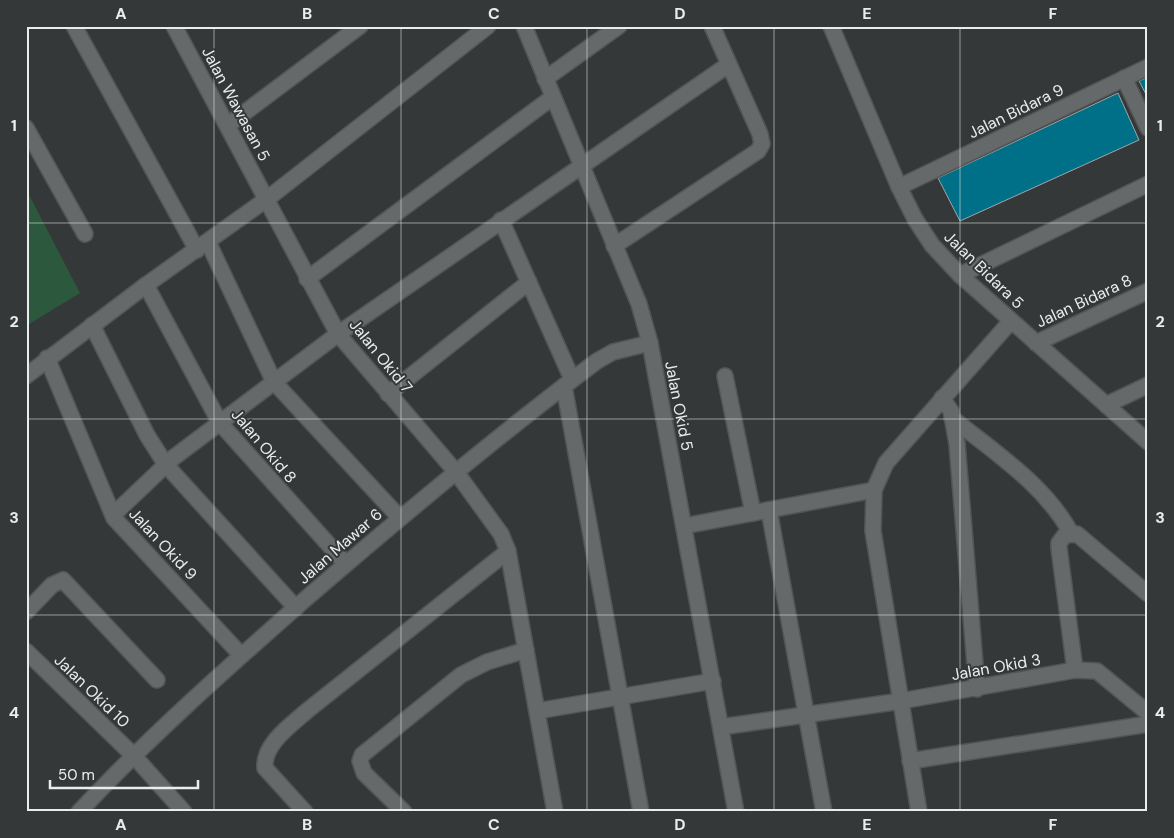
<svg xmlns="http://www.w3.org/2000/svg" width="1174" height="838" font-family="'DM Sans',sans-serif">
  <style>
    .green { fill: #2c583d }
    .building { fill: #006f88; stroke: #a1a5a6 }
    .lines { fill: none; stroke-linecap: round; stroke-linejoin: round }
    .minor-casing { stroke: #525555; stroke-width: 18 }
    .minor { stroke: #656969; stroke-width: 15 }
    .grid { fill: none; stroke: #ebeded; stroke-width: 1; stroke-opacity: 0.55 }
    .labels { text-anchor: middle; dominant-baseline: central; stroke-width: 4; stroke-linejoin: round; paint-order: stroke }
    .street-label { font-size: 16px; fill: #ebeded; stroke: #343838 }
    .neatline { fill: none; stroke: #ebeded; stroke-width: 2 }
    .grid-label { font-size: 16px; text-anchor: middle; font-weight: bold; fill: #ebeded }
  </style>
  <rect width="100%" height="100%" fill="#343838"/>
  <polygon class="green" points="26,189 80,293 26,326"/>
  <g class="building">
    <polygon points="1148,77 1148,98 1139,81"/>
    <polygon points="1118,93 1139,140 960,221 938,178"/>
  </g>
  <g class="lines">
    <g class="minor-casing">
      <g id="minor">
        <polyline points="74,26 197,250"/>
        <polyline points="174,26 338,334 456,472 501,534 508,551 555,812"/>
        <polyline points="524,26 639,304 650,343 736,812"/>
        <polyline points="831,26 899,187 915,219 932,245 960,275 1148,442"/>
        <polyline points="1124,78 1148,128"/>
        <polyline points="545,79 619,26"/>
        <polyline points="228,125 360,26"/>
        <polyline points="26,128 85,234"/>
        <polyline points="899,187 1148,67"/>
        <polyline points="501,220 572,379"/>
        <polyline points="208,242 274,382 400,518"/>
        <polyline points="614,246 758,151 762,144 760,134 712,26"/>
        <polyline points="960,275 1148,184"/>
        <polyline points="307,279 553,97"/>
        <polyline points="146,285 220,423 346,564"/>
        <polyline points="92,325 147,435 166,465 296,608"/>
        <polyline points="1036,343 1148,291"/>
        <polyline points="47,358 114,518 241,655"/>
        <polyline points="26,376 146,285 267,199 488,26"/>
        <polyline points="725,376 753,513"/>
        <polyline points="564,386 641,812"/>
        <polyline points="388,394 529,282"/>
        <polyline points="942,398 951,411 957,444 977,689"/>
        <polyline points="1106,405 1148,385"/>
        <path d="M952,418C995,453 1044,484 1071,533"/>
        <polyline points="769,510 824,812"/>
        <polyline points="113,515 173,458 338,334 728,65"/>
        <polyline points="684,526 874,490"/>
        <polyline points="26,612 52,585 63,580 157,680"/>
        <polyline points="26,651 133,755 184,812"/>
        <polyline points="1075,670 1059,548 1059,543 1065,535 1077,534 1148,594"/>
        <polyline points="537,711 713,681"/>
        <polyline points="721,727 901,701 1075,670 1097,671 1148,713"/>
        <polyline points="910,761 1148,724"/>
        <path d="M79,812C149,737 225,670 302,602C398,519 496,437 597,361L613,352L650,343"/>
        <path d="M305,812L265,768C263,744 291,725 308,710L508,551"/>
        <polyline points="404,812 364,773 360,761 362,755 461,675 487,662 526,650"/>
        <polyline points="919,812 873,531 874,490 886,463 1011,321"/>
      </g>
    </g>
    <use href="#minor" class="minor"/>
  </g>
  <path class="grid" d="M214,26V812M401,26V812M587,26V812M774,26V812M960,26V812M26,223H1148M26,419H1148M26,615H1148"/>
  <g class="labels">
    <g class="street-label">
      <text transform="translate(236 104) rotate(62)">Jalan Wawasan 5</text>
      <text transform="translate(1016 111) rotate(-26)">Jalan Bidara 9</text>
      <text transform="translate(984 270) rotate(44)">Jalan Bidara 5</text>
      <text transform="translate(1084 301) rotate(-25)">Jalan Bidara 8</text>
      <text transform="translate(381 356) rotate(51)">Jalan Okid 7</text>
      <text transform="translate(679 406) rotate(79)">Jalan Okid 5</text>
      <text transform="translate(264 446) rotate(50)">Jalan Okid 8</text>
      <text transform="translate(163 544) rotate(47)">Jalan Okid 9</text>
      <text transform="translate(340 546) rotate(-41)">Jalan Mawar 6</text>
      <text transform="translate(996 667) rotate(-10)">Jalan Okid 3</text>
      <text transform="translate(92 691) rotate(44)">Jalan Okid 10</text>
    </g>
  </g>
  <rect width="1174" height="838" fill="none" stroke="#343838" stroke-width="55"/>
  <path d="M50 780v8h148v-8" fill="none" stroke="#ebeded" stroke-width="2.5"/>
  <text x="58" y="780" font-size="15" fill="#ebeded" stroke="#343838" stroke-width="4" paint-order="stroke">50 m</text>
  <rect x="28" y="28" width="1118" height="782" class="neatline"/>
  <g class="grid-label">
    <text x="121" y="19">A</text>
    <text x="307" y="19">B</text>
    <text x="494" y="19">C</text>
    <text x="680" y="19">D</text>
    <text x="867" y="19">E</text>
    <text x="1053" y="19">F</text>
    <text x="14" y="131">1</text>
    <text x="1160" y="131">1</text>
    <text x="14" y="327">2</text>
    <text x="1160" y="327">2</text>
    <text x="14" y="523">3</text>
    <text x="1160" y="523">3</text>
    <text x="14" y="718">4</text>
    <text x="1160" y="718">4</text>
    <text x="121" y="830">A</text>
    <text x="307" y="830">B</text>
    <text x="494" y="830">C</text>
    <text x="680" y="830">D</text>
    <text x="867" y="830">E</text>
    <text x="1053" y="830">F</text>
  </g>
</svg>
